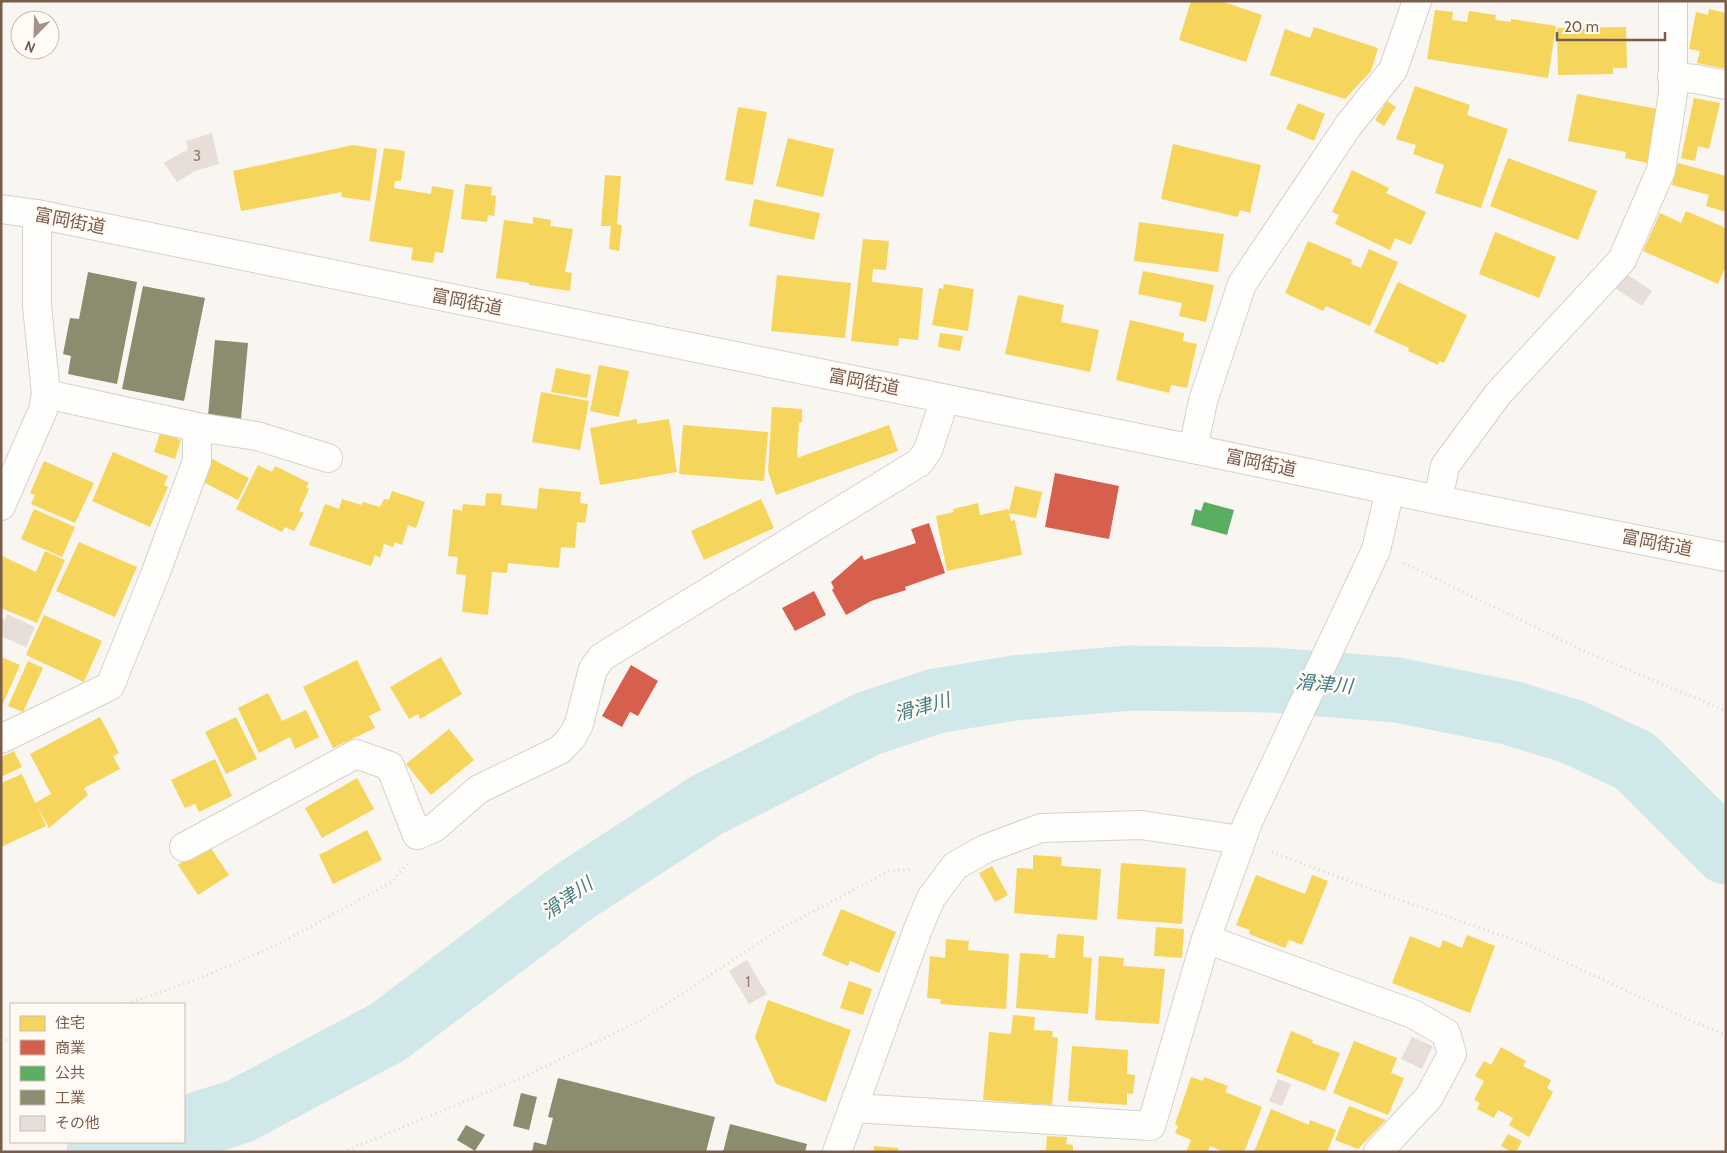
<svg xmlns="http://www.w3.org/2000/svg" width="1727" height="1153" font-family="Cabin,'Noto Sans JP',sans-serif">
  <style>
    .homes { fill: #f6d55c }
    .shops { fill: #d6604d }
    .public { fill: #5aae61 }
    .industry { fill: #8c8c6e }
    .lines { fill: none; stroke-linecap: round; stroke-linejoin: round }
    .river { stroke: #d0e8ea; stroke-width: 65 }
    .building { fill: #e6ded7 }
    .minor-casing { stroke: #d7d1cb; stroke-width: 30 }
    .tertiary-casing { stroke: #d7d1cb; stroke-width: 30 }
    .path { stroke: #dcd5d0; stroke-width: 3; stroke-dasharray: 1 4; stroke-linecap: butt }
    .minor { stroke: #fefefd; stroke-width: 28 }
    .tertiary { stroke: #fefefd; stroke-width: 28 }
    .labels { text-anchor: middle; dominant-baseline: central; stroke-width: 5; stroke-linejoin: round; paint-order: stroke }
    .number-label { font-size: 15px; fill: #977e72 }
    .street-label { font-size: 18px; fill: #7a5c4d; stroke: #fffaf3 }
    .water-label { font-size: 19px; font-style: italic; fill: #437c86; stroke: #fffaf3 }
  </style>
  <rect width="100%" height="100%" fill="#f9f5f0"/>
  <g class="homes">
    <polygon points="1191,1 1221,1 1262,15 1246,62 1179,40"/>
    <polygon points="1709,9 1726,13 1726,69 1697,63 1700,51 1689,49 1696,12 1708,15"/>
    <polygon points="1435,10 1453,12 1452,20 1467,22 1469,11 1496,15 1495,20 1511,22 1511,19 1556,26 1548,78 1427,59"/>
    <polygon points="1314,27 1378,48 1371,71 1345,99 1270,75 1285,29 1310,38"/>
    <polygon points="1626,27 1627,68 1613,68 1613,74 1558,75 1557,28"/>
    <polygon points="1415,86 1470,105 1467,115 1508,129 1481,208 1435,193 1444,165 1413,154 1416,145 1396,139"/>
    <polygon points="1577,94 1663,110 1653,134 1647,163 1625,158 1626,152 1568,141"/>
    <polygon points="1694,98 1720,103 1709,149 1698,146 1695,161 1681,158"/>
    <polygon points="1387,101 1396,107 1384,126 1375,120"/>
    <polygon points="1298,103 1325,114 1314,141 1286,129"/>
    <polygon points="738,107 767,112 753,185 725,180"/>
    <polygon points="788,138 834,149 823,197 776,186"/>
    <polygon points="1173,144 1261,165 1250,213 1240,210 1238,217 1161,199"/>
    <polygon points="353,145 377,149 370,201 341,197 342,192 241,211 233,171"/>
    <polygon points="384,148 405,151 401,181 395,181 394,188 431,194 432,186 454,190 443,253 435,252 433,263 411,260 413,248 369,241"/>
    <polygon points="1508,158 1597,191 1578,240 1490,206"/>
    <polygon points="1678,163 1726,176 1726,212 1706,206 1709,195 1672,185"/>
    <polygon points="1352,170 1389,188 1386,193 1426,212 1411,245 1395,238 1390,250 1335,224 1339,215 1332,212"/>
    <polygon points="605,175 621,176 617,224 622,225 619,251 609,249 611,226 601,226"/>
    <polygon points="465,184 492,187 491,195 496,196 494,216 488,215 487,222 461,219"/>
    <polygon points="754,199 820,213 814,240 749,226"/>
    <polygon points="1686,211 1726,228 1726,271 1724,270 1718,284 1643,251 1660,213 1681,223"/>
    <polygon points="533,217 551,220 550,226 573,229 565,272 572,273 570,291 529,285 529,283 496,278 504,220 533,224"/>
    <polygon points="1139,222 1224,234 1218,272 1134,261"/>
    <polygon points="1495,232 1556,257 1539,298 1479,274"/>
    <polygon points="863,239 889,241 886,270 873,269 872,282 923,288 918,340 899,338 898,346 851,341"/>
    <polygon points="1308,241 1352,260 1351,264 1361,268 1369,249 1398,262 1370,326 1326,306 1323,311 1285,293"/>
    <polygon points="1143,271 1214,285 1206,322 1179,316 1182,303 1138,294"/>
    <polygon points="777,275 851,283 845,338 771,331"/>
    <polygon points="1398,282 1467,315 1444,363 1439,361 1438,365 1408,351 1409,348 1374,332"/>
    <polygon points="944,284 974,289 968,331 932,325 939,288 943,289"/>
    <polygon points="1018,295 1064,305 1061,322 1099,330 1090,372 1005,354"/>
    <polygon points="1130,320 1184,333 1183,341 1197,344 1187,388 1171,385 1169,393 1116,380"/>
    <polygon points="940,333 963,336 960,351 938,347"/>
    <polygon points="599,365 629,371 619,417 590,411"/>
    <polygon points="556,368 591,375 587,398 551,392"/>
    <polygon points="541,392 589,401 580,450 532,442"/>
    <polygon points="772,407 802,409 802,422 799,423 797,458 889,425 898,451 776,495 768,471"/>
    <polygon points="637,419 637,424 669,419 677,472 600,485 590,428"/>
    <polygon points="683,425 768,432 764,481 679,474"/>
    <polygon points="160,433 181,440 175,459 154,452"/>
    <polygon points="113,452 168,476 164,485 168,487 150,527 92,501"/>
    <polygon points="212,459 249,478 238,500 201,481"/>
    <polygon points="44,461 94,483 75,523 31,504 35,495 30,493"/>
    <polygon points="258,465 272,472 275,466 309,483 306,487 309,489 299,511 304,513 294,531 285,527 282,532 236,509"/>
    <polygon points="1015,486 1042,492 1036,518 1009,513 1011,521 1015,520 1022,555 947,571 936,516 954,512 953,509 978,503 980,515 1008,509 1009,512"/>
    <polygon points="539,488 581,492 580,503 588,504 585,523 577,522 575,548 561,547 559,568 508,563 507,573 492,572 488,615 462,612 466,575 456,574 458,557 448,556 453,509 462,511 463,504 485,506 486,493 502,494 501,505 537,509"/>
    <polygon points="392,491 425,502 416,528 408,525 402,545 395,542 393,547 384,544 380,558 375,555 371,566 309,545 325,504 339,509 342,499 361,505 363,502 380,507 384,499 389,500"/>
    <polygon points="761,499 774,528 704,560 691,531"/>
    <polygon points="34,509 75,527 62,557 21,539"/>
    <polygon points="79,542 137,567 115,617 56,591"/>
    <polygon points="45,551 65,560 37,623 1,608 1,558 2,556 36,572"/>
    <polygon points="44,615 102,641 84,682 26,655"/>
    <polygon points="1,657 20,665 1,708"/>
    <polygon points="441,657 462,694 420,719 418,714 409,719 390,687"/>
    <polygon points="357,660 381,710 369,716 375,728 333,748 303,687"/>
    <polygon points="28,661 43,668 23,712 8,706"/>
    <polygon points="268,693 282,721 306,710 319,737 295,749 290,737 259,753 238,708"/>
    <polygon points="100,717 119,753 113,756 120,769 84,788 88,795 49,828 37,806 46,826 1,847 1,783 22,774 35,803 51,794 30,754"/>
    <polygon points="236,717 257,759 226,774 205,732"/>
    <polygon points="449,729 474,760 431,795 406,764"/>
    <polygon points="14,751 22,767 1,777 1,757"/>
    <polygon points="215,759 232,796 199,812 195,804 185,808 171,780"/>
    <polygon points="357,778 374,809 322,838 305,808"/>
    <polygon points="367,830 382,860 333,884 319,855"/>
    <polygon points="208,844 229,875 198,895 178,865"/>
    <polygon points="1033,855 1062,857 1061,866 1101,869 1097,920 1014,913 1017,868 1033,869"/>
    <polygon points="1121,863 1186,868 1182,924 1117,919"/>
    <polygon points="992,866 1008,895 995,902 979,873"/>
    <polygon points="1256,875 1305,894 1312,875 1328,881 1302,945 1289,940 1285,948 1249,934 1250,930 1236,925"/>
    <polygon points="841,909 896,932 879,973 850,961 848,966 822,955"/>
    <polygon points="1156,927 1184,929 1182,958 1154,956"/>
    <polygon points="1057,934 1084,936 1083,957 1092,958 1088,1014 1016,1008 1020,953 1049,955 1048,958 1055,958"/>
    <polygon points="1467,935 1495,946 1470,1013 1392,983 1410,936 1440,948 1443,940 1462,948"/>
    <polygon points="946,939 969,941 968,950 1009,954 1006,1009 940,1004 941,999 927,998 930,956 945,958"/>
    <polygon points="1099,956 1124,958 1123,966 1165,969 1159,1024 1095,1020"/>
    <polygon points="849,981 872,989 863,1015 840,1008"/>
    <polygon points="768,1000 851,1030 826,1102 776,1084 755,1037"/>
    <polygon points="1013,1015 1035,1017 1034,1030 1053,1031 1052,1037 1058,1038 1052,1105 983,1100 989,1032 1011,1034"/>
    <polygon points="1291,1031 1313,1040 1312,1043 1340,1053 1325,1091 1276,1072"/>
    <polygon points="1354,1041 1397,1058 1391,1073 1404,1078 1388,1115 1333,1093"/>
    <polygon points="1072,1046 1128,1050 1127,1074 1135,1075 1133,1094 1127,1093 1127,1105 1068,1101"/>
    <polygon points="1501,1047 1526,1061 1523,1066 1551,1080 1547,1088 1553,1092 1529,1137 1509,1125 1513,1118 1498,1110 1494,1118 1477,1109 1480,1103 1474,1100 1484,1081 1475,1076 1484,1061 1491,1065"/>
    <polygon points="1191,1077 1203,1081 1204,1077 1228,1086 1225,1092 1262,1107 1244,1152 1224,1152 1210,1146 1208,1152 1186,1152 1191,1140 1175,1133 1178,1126 1175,1124"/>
    <polygon points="1349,1106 1386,1120 1358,1149 1335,1140"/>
    <polygon points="1271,1109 1309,1125 1310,1120 1336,1130 1327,1152 1254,1152"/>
    <polygon points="1508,1134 1522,1141 1516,1152 1512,1152 1501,1146"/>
    <polygon points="1047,1136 1067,1137 1066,1144 1073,1145 1073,1152 1039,1152 1039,1150 1046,1150"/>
    <polygon points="874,1146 898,1148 898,1152 874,1152"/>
  </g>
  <g class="shops">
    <polygon points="1055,473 1119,486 1109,539 1045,527"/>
    <polygon points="929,523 945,573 905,587 906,590 871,601 846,615 832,590 834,588 831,582 862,555 864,560 916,543 911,529"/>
    <polygon points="814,591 826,615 795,631 782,608"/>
    <polygon points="631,665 658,681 638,716 630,712 622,727 602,716"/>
  </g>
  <polygon class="public" points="1204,502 1234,510 1227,535 1191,525 1195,509 1201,511"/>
  <g class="industry">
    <polygon points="88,272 137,282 117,384 68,374 71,356 63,354 70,318 79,319"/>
    <polygon points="143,286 205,298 184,401 122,389"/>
    <polygon points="215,340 248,343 241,419 208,416"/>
    <polygon points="558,1078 715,1117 706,1152 532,1152 534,1142 546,1145 553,1118 548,1117"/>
    <polygon points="521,1093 537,1097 529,1130 513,1126"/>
    <polygon points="730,1124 807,1144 805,1152 723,1152"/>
    <polygon points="466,1125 485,1135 475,1151 457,1140"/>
  </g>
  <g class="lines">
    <g class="river">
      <polyline points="184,1129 240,1111 388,1032 572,893 707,805 867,724 936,701 1014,688 1130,678 1271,680 1397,690 1511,713 1573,732 1635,761 1726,852"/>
      <polyline points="99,1152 141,1142"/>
    </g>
  </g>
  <g class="building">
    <polygon points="212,133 219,164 195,171 177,182 164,163 188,149 186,141"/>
    <polygon points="1625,273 1652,291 1642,306 1615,288"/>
    <polygon points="7,614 35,627 26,647 1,636 1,619 5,620"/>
    <polygon points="747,960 767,994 749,1004 729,971"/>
    <polygon points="1412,1037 1433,1046 1422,1069 1401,1059"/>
    <polygon points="1278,1079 1291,1084 1282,1106 1269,1101"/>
  </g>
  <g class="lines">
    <g class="minor-casing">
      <g id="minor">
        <polyline points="1672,77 1696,79 1726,85"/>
        <polyline points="46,394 197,427 257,436 328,458"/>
        <polyline points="1193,449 1203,401 1242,284 1348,126 1393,70 1417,1"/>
        <polyline points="1438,500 1445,466 1498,394 1622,260 1661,170 1673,93 1673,1"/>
        <polyline points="1,506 43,410 46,394 37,306 37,214"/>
        <polyline points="1,739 110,686 156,572 197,461 197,427"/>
        <polyline points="184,847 356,754 390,766 417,835 434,828 479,789 560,750 572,737 579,724 593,669 602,657 920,462 928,450 945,399"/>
        <polyline points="854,1108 1151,1126 1206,939"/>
        <polyline points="837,1152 918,929 931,898 955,866 985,849 1041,828 1141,825 1241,840"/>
        <polyline points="1378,1152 1429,1097 1452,1054 1446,1033 1413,1014 1206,939 1248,822 1376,550 1390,490"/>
      </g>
    </g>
    <g class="tertiary-casing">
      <polyline id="tertiary" points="1,209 37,214 1193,449 1438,500 1726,557"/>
    </g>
    <g class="path">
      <polyline points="1404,563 1584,651 1726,711"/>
      <polyline points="1272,852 1386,895 1526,944 1694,1022 1726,1035"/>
      <polyline points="127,1004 203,977 275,946 392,882 407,864"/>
      <polyline points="1,1041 11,1039"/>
      <polyline points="343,1152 521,1078 642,1020 780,929 889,871 912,869"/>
    </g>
    <use href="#minor" class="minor"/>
    <use href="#tertiary" class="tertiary"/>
  </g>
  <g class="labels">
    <g class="number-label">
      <text x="197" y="156">3</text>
      <text x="748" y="982">1</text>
    </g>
    <g class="street-label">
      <text transform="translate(70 221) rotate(11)">富岡街道</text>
      <text transform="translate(467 302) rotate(11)">富岡街道</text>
      <text transform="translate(864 382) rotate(11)">富岡街道</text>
      <text transform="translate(1261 463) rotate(12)">富岡街道</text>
      <text transform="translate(1657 543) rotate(11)">富岡街道</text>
    </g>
    <g class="water-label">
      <text transform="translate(1324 684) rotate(5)">滑津川</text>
      <text transform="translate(922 707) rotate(-16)">滑津川</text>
      <text transform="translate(567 898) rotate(-35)">滑津川</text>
    </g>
  </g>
  <rect width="1727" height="1153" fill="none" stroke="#7a5c4d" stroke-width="5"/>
  <rect x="10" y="1003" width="175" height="140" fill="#fffaf3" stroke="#cabbb1"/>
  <rect x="20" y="1016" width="25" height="15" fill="#f6d55c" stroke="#cabbb1"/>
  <text x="55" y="1028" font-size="15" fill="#7a5c4d">住宅</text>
  <rect x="20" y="1040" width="25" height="15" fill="#d6604d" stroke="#cabbb1"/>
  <text x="55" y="1053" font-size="15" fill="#7a5c4d">商業</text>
  <rect x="20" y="1066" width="25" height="15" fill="#5aae61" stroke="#cabbb1"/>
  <text x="55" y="1078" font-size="15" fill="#7a5c4d">公共</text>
  <rect x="20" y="1090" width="25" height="15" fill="#8c8c6e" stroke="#cabbb1"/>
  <text x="55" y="1103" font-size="15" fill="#7a5c4d">工業</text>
  <rect x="20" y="1116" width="25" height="15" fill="#e6ded7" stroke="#cabbb1"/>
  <text x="55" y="1128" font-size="15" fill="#7a5c4d">その他</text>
  <g transform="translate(35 35) rotate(203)"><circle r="24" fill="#fffaf3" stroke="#cabbb1"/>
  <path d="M0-4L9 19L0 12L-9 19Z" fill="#a69286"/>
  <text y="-8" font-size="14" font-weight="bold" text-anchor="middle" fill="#7a5c4d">N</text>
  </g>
  <path d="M1557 32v8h108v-8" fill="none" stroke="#7a5c4d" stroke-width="2.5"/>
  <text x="1564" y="32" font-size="15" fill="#7a5c4d" stroke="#fffaf3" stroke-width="4" paint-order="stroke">20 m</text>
</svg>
